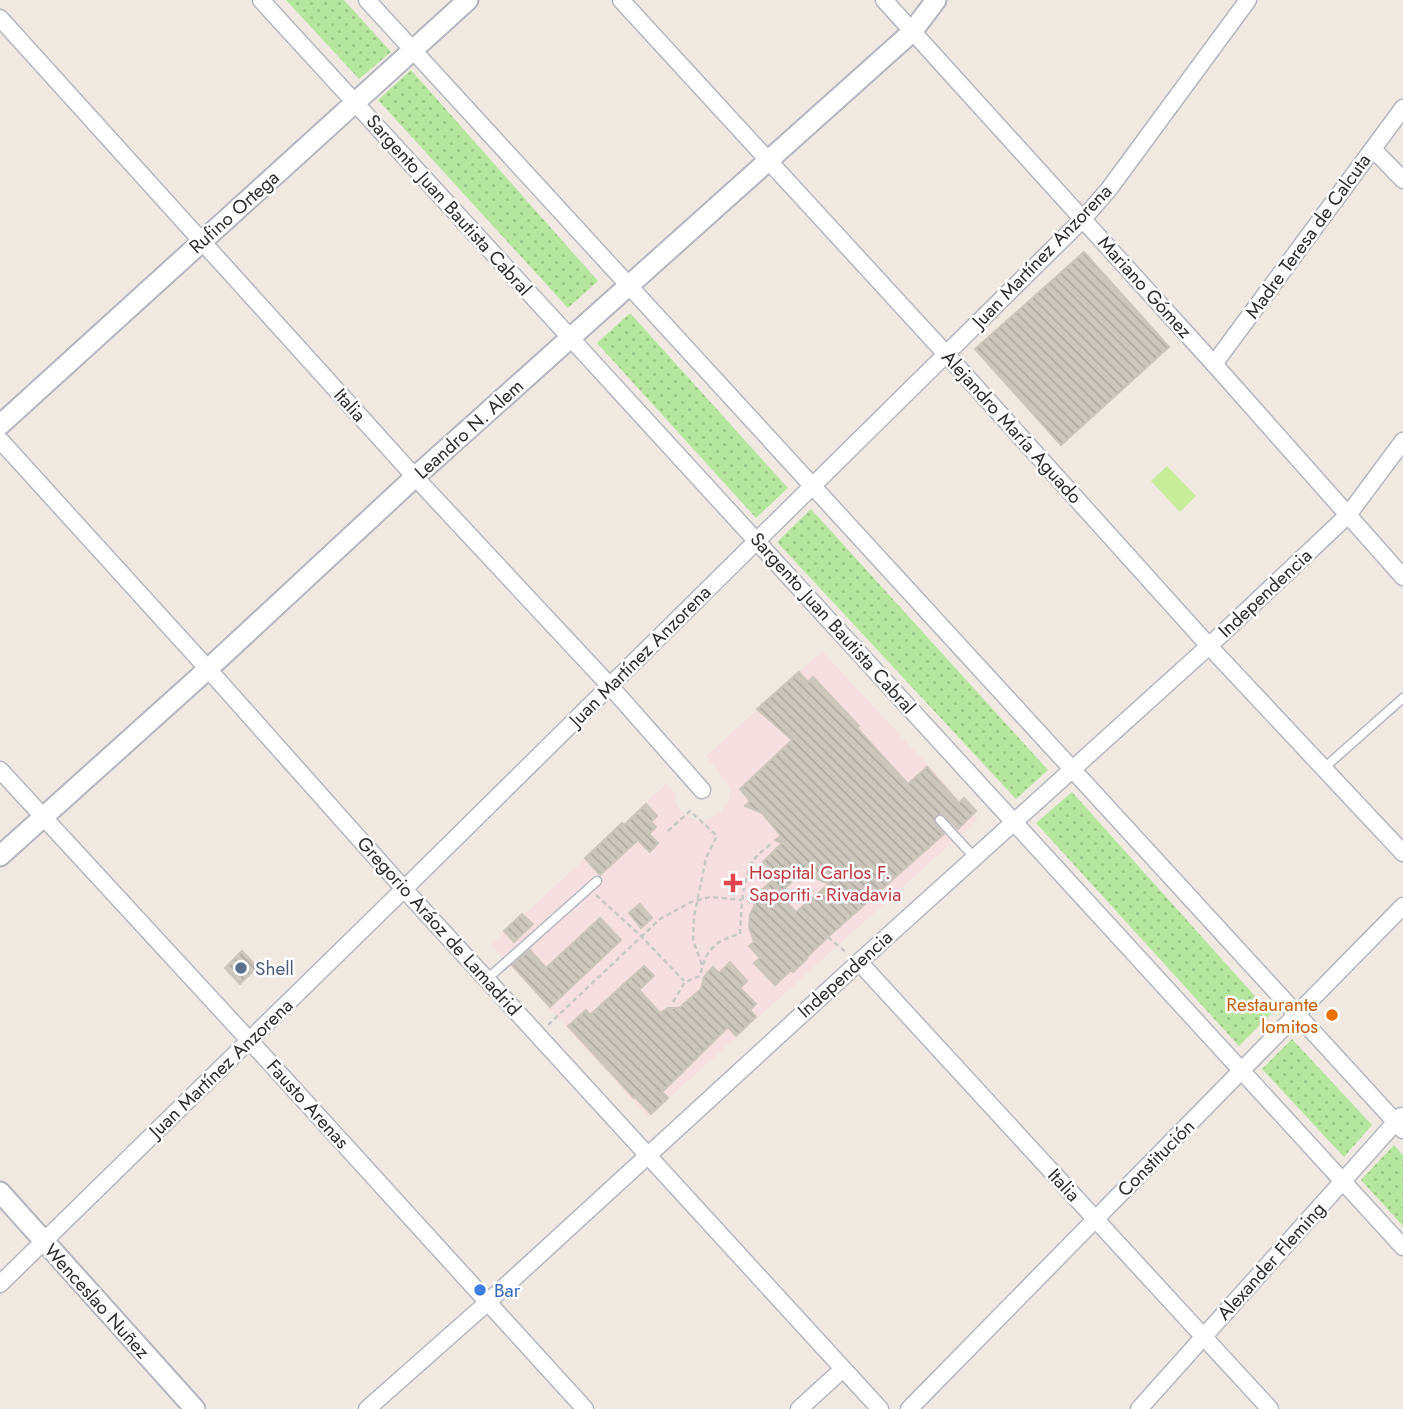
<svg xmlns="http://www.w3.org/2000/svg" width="1403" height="1409" font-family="Jost,sans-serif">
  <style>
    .medical { fill: #f5dfe0 }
    .park { fill: url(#park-dots) }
    .pitch { fill: #c9ec9a }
    .building { fill: url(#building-back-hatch); stroke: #cbc5ba; stroke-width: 2; fill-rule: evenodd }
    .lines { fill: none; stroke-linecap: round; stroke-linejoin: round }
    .service-casing { stroke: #b4b7c1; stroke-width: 11 }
    .minor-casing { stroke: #b4b7c1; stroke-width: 19 }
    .tertiary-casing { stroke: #b4b7c1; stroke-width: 23 }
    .path { stroke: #c9c9c9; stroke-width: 2.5; stroke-dasharray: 5 3.5; stroke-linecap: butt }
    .service { stroke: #fff; stroke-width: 8 }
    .minor { stroke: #fff; stroke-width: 16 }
    .tertiary { stroke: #fff; stroke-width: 19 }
    .health-dot { fill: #e0444e; stroke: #fff; stroke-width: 2.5 }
    .service-dot { fill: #5c6f8a; stroke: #fff; stroke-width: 2.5 }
    .food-dot { fill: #e8710a; stroke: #fff; stroke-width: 2.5 }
    .shop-dot { fill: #3f7fe0; stroke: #fff; stroke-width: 2.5 }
    .labels { text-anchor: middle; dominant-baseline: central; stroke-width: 5; stroke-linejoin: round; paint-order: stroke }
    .street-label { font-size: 19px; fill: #2e2e2e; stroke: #fff }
    .health-label { font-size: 19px; fill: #be3a42; stroke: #fff; text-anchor: start }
    .service-label { font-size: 19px; fill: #4e5e75; stroke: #fff; text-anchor: start }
    .food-label { font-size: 19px; fill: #c56008; stroke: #fff; text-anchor: end }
    .shop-label { font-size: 19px; fill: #366cbe; stroke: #fff; text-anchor: start }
  </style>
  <defs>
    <pattern id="park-dots" width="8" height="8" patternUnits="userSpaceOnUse" patternTransform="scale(1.75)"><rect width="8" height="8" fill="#b6e59e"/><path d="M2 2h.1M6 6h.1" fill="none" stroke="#9dc588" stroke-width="1.8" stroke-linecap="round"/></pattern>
    <pattern id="building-back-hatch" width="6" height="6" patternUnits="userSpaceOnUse" patternTransform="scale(1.75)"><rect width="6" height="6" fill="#cbc7bf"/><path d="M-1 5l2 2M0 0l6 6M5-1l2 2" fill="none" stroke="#afaba4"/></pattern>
  </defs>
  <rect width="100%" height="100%" fill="#efe9e1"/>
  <polygon class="medical" points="822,651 978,819 648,1117 491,945 666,784 675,793 676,803 679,809 688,817 695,820 703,821 717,815 728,803 731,788 706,756"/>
  <g class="park">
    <polygon points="286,0 344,0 391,52 359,79"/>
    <polygon points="411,70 598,281 568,308 378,100"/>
    <polygon points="630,313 788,488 756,518 597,343"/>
    <polygon points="811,509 1048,770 1016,799 777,542"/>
    <polygon points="1072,792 1271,1014 1239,1046 1036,823"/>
    <polygon points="1292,1039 1372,1125 1344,1157 1262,1069"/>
    <polygon points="1394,1145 1403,1155 1403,1226 1361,1180"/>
  </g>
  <polygon class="pitch" points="1167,466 1196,496 1180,512 1151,481"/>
  <g class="building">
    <polygon points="1084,252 1169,347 1061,445 975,349"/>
    <path d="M799,672L808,682L813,677L859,726L857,728L908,784L927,767L959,803L964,798L976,811L958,829L943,814L936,815L934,822L944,834L828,937L806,958L807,959L793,972L791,970L775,985L754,963L760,958L749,946L754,942L749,927L750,915L755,905L751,900L776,877L763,862L782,843L775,840L781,836L762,813L745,806L750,801L740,789L792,740L757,709ZM802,872L829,884L796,912L779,894Z"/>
    <polygon points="646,804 657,816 651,822 656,827 649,834 658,843 650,852 638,840 600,875 585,858 622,823 624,825"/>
    <polygon points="640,904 652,918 641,928 629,913"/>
    <polygon points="522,914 533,924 514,942 504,931"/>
    <polygon points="600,918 621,940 550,1007 512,965 530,950 546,968"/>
    <polygon points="242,951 257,967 240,984 225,968"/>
    <polygon points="730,962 747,981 740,988 756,1004 750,1010 756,1017 736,1036 728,1027 662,1092 668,1098 651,1114 635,1097 634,1098 568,1026 586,1010 590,1015 644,966 654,976 639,990 660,1013 668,1008 679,1008 701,989 704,977 708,972 713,967 719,973"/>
  </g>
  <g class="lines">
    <g class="service-casing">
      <g id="service">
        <polyline points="1324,768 1403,698"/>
        <polyline points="940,820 974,857"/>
        <polyline points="487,979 597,881"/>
      </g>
    </g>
    <g class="minor-casing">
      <g id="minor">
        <path d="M261,0C644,413 1021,832 1403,1247"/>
        <polyline points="367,0 1403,1130"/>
        <polyline points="621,0 946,354 1209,646 1403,853"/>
        <polyline points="884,0 1214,364 1403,577"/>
        <polyline points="0,18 415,477 610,686 702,790"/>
        <polyline points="1373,149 1403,180"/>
        <polyline points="1214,364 1403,108"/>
        <polyline points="0,440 208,669 404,889 880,1409"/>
        <polyline points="0,770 249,1040 585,1409"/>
        <polyline points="859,962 1270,1409"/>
        <polyline points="0,1284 404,889 1083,219 1109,189 1248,0"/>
        <polyline points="367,1409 488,1302 859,962 1209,646 1348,515 1403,441"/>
        <polyline points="799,1409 843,1369"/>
        <polyline points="909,1409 1403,906"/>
        <polyline points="1139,1409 1401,1116"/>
      </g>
    </g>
    <g class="tertiary-casing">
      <g id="tertiary">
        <polyline points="0,425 468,0"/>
        <polyline points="0,856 208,669 415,477 912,32 936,0"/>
        <polyline points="0,1192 195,1409"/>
      </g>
    </g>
    <g class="path">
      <polyline points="668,831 690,811 717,836 706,858 694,917 693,940 702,965"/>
      <polyline points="596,895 641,936 684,981"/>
      <polyline points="828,937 847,953"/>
      <path d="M673,1002L685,982L700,976C705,951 715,940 740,934C741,913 742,878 754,860C758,854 765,849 771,844"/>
      <polyline points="548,1025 660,919 691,902 710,897 742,900"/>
    </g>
    <use href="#service" class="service"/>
    <use href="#minor" class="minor"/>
    <use href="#tertiary" class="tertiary"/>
  </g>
  <path class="health-dot" d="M729.5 872.5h7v7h7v7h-7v7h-7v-7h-7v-7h7z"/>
  <circle class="service-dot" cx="241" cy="968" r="7"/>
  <circle class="food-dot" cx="1332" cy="1015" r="7"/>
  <circle class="shop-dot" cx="480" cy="1290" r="7"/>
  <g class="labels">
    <g class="street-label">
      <text transform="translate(449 205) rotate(48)">Sargento Juan Bautista Cabral</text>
      <text transform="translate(234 212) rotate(-42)">Rufino Ortega</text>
      <text transform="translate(1308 236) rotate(-54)">Madre Teresa de Calcuta</text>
      <text transform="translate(1042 256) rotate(-46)">Juan Martínez Anzorena</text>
      <text transform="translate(1145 287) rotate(48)">Mariano Gómez</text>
      <text transform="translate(350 405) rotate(48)">Italia</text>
      <text transform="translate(1012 427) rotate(48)">Alejandro María Aguado</text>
      <text transform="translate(469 429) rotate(-42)">Leandro N. Alem</text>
      <text transform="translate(1265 593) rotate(-43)">Independencia</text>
      <text transform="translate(833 623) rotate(48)">Sargento Juan Bautista Cabral</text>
      <text transform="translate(640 656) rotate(-45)">Juan Martínez Anzorena</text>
      <text transform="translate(439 926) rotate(48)">Gregorio Aráoz de Lamadrid</text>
      <text transform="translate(845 974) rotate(-42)">Independencia</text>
      <text transform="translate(221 1068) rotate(-44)">Juan Martínez Anzorena</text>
      <text transform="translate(308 1104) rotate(48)">Fausto Arenas</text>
      <text transform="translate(1156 1158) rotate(-45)">Constitución</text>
      <text transform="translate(1064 1185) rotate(47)">Italia</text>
      <text transform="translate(1271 1261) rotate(-48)">Alexander Fleming</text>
      <text transform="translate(97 1301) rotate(48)">Wenceslao Nuñez</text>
    </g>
    <g class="health-label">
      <text x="749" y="872">Hospital Carlos F.<tspan x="749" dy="22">Saporiti - Rivadavia</tspan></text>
    </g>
    <g class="service-label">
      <text x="255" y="968">Shell</text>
    </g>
    <g class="food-label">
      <text x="1318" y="1004">Restaurante<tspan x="1318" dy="22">lomitos</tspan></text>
    </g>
    <g class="shop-label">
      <text x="494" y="1290">Bar</text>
    </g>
  </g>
</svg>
